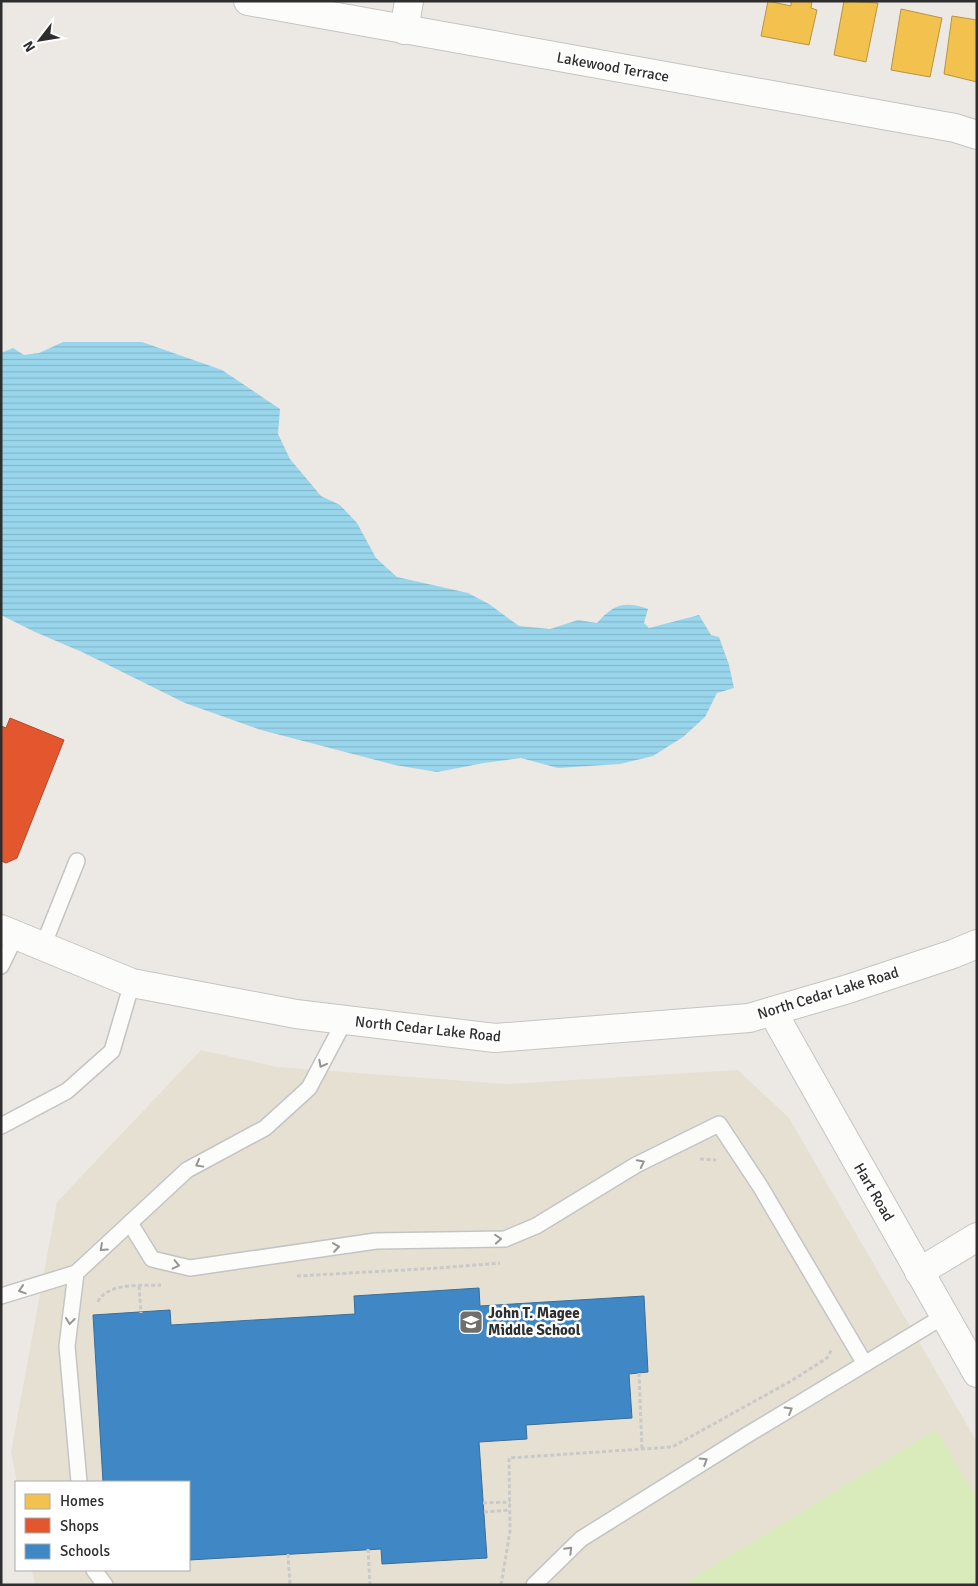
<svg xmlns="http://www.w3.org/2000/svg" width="978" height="1586" font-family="Signika,sans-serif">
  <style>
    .education { fill: #e6e0d3 }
    .pitch { fill: #d9eabb }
    .water { fill: url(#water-rules) }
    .homes { fill: #f2c14e; stroke: #b79544 }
    .shops { fill: #e4572e; stroke: #ad4b2e }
    .schools { fill: #3f88c5; stroke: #3a6d98 }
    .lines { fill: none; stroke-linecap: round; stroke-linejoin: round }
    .lane-casing { stroke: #c5c4c5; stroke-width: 18 }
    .street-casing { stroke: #c5c4c5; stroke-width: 30 }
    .secondary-casing { stroke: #c5c4c5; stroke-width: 30 }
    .path { stroke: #c9c9c8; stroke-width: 3; stroke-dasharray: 4 2.5; stroke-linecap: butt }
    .lane { stroke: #fcfcfb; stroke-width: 15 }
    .street { stroke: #fcfcfb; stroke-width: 28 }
    .secondary { stroke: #fcfcfb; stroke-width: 28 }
    .oneway { stroke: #959594 }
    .labels { text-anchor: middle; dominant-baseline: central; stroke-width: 5; stroke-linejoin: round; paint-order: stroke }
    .street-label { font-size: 15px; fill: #2e2e2e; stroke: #fff }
    .poi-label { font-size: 15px; font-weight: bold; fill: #2e2e2e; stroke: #fff; text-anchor: start }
  </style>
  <defs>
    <pattern id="water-rules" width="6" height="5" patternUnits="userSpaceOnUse" patternTransform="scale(1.25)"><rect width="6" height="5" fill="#99d6ec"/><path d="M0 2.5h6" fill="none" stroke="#84b8cb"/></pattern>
  </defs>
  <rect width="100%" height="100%" fill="#ece8e4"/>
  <polygon class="education" points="201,1050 277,1067 506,1084 738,1070 789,1118 977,1442 977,1585 35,1585 32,1570 189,1570 189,1482 17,1482 11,1452 57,1202"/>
  <polygon class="pitch" points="936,1430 977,1498 977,1585 682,1585"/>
  <path class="water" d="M63,342H142L222,370L280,409L278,434L290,459L321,496L340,505L357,523L376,558L397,577L468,593L489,604L519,626L550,629L578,620L597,623C614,604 624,601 648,609L644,623L649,628L699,615L711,635L719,637L729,665L734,688L717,693L705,717L683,737L653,756L620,764L558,768L521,758L484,763L437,772L395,765L261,730L185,703L82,652L35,632L1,615V353L13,348L24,355L39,353Z"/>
  <g class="homes">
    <polygon points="768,1 791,6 791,1 812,1 811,8 817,10 809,45 761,36"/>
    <polygon points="844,1 878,3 866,62 834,55"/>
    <polygon points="901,9 942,18 930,77 891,70"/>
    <polygon points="952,16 977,20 977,82 944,74"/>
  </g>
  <polygon class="shops" points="10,718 64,740 17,858 6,863 1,861 1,726 6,728"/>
  <polygon class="schools" points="479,1288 480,1306 644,1296 648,1372 629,1374 632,1418 526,1425 527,1439 479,1442 487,1558 382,1564 381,1549 189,1560 189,1482 103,1482 93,1315 170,1310 171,1325 355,1314 354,1296"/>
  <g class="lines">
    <g class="lane-casing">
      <g id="lane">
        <polyline points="43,946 77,861"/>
        <polyline points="1,966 16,935"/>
        <polyline points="1,1126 67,1091 112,1051 132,983"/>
        <polyline points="130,1223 152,1259 190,1268 376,1241 505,1239 536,1226 636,1165 719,1124 760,1186 865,1364"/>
        <polyline points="76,1273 67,1346 79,1482"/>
        <polyline points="1,1296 76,1273 187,1170 265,1128 309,1088 345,1020"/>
        <polyline points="94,1570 105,1585"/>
        <polyline points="534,1585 581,1539 747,1435 944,1316"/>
      </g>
    </g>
    <g class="street-casing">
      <g id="street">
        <polyline points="248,1 955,128 977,135"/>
        <polyline points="404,30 409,1"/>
        <polyline points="772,1011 977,1373"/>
        <polyline points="919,1272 977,1237"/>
      </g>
    </g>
    <g class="secondary-casing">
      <polyline id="secondary" points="1,929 132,983 296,1014 495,1038 749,1018 848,989 953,954 977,944"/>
    </g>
    <g class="path">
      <polyline points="700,1159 716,1160"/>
      <polyline points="297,1276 439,1268 500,1263"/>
      <polyline points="139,1286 141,1313"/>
      <path d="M98,1302C107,1282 142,1286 161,1285"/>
      <polyline points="639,1373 642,1449"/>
      <polyline points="483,1503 510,1502"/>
      <polyline points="484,1512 510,1510"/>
      <polyline points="368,1549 370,1585"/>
      <polyline points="288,1554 290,1585"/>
      <polyline points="501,1585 510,1531 509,1458 672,1447 791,1381 827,1358 832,1349"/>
    </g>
    <use href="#lane" class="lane"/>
    <use href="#street" class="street"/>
    <use href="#secondary" class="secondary"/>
  </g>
  <defs><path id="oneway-chevron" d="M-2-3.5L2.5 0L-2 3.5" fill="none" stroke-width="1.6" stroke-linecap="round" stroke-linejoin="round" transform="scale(1.25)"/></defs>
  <g class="oneway">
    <use href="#oneway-chevron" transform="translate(322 1064) rotate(118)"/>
    <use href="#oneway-chevron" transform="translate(641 1163) rotate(-27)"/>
    <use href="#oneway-chevron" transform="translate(199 1164) rotate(151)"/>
    <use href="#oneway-chevron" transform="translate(498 1239) rotate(-5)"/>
    <use href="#oneway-chevron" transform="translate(336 1247) rotate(-8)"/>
    <use href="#oneway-chevron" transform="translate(103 1248) rotate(138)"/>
    <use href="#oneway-chevron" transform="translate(176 1265) rotate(13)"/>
    <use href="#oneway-chevron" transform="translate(22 1290) rotate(162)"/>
    <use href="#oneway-chevron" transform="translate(70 1321) rotate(97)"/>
    <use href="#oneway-chevron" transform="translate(789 1410) rotate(-31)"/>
    <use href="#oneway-chevron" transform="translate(704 1461) rotate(-32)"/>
    <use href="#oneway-chevron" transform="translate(569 1550) rotate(-45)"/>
  </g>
  <defs>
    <g id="school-square" transform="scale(1.25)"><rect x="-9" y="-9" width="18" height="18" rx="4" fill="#706f6e" stroke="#fff"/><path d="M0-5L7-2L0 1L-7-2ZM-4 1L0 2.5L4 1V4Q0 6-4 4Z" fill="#fff"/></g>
  </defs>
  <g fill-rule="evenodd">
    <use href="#school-square" x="471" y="1322"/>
  </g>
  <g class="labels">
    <g class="street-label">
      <text transform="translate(613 67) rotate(10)">Lakewood Terrace</text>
      <text transform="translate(828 993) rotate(-17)">North Cedar Lake Road</text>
      <text transform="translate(428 1029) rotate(6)">North Cedar Lake Road</text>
      <text transform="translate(874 1192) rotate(60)">Hart Road</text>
    </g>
    <g class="poi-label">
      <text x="488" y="1313">John T. Magee<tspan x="488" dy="17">Middle School</tspan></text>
    </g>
  </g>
  <rect width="978" height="1586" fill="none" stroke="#2e2e2e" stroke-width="5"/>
  <rect x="15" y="1481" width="175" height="90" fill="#ffffff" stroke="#ababab"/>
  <rect x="25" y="1494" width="25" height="15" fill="#f2c14e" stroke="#ababab"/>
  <text x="60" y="1506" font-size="15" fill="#2e2e2e">Homes</text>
  <rect x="25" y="1518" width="25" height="15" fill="#e4572e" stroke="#ababab"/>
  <text x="60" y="1531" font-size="15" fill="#2e2e2e">Shops</text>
  <rect x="25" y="1544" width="25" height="15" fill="#3f88c5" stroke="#ababab"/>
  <text x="60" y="1556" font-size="15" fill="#2e2e2e">Schools</text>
  <g transform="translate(40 40) rotate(239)" stroke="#ffffff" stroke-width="4" paint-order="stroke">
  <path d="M0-4L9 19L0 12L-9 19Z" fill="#2e2e2e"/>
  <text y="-8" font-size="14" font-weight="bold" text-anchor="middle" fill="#2e2e2e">N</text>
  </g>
</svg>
